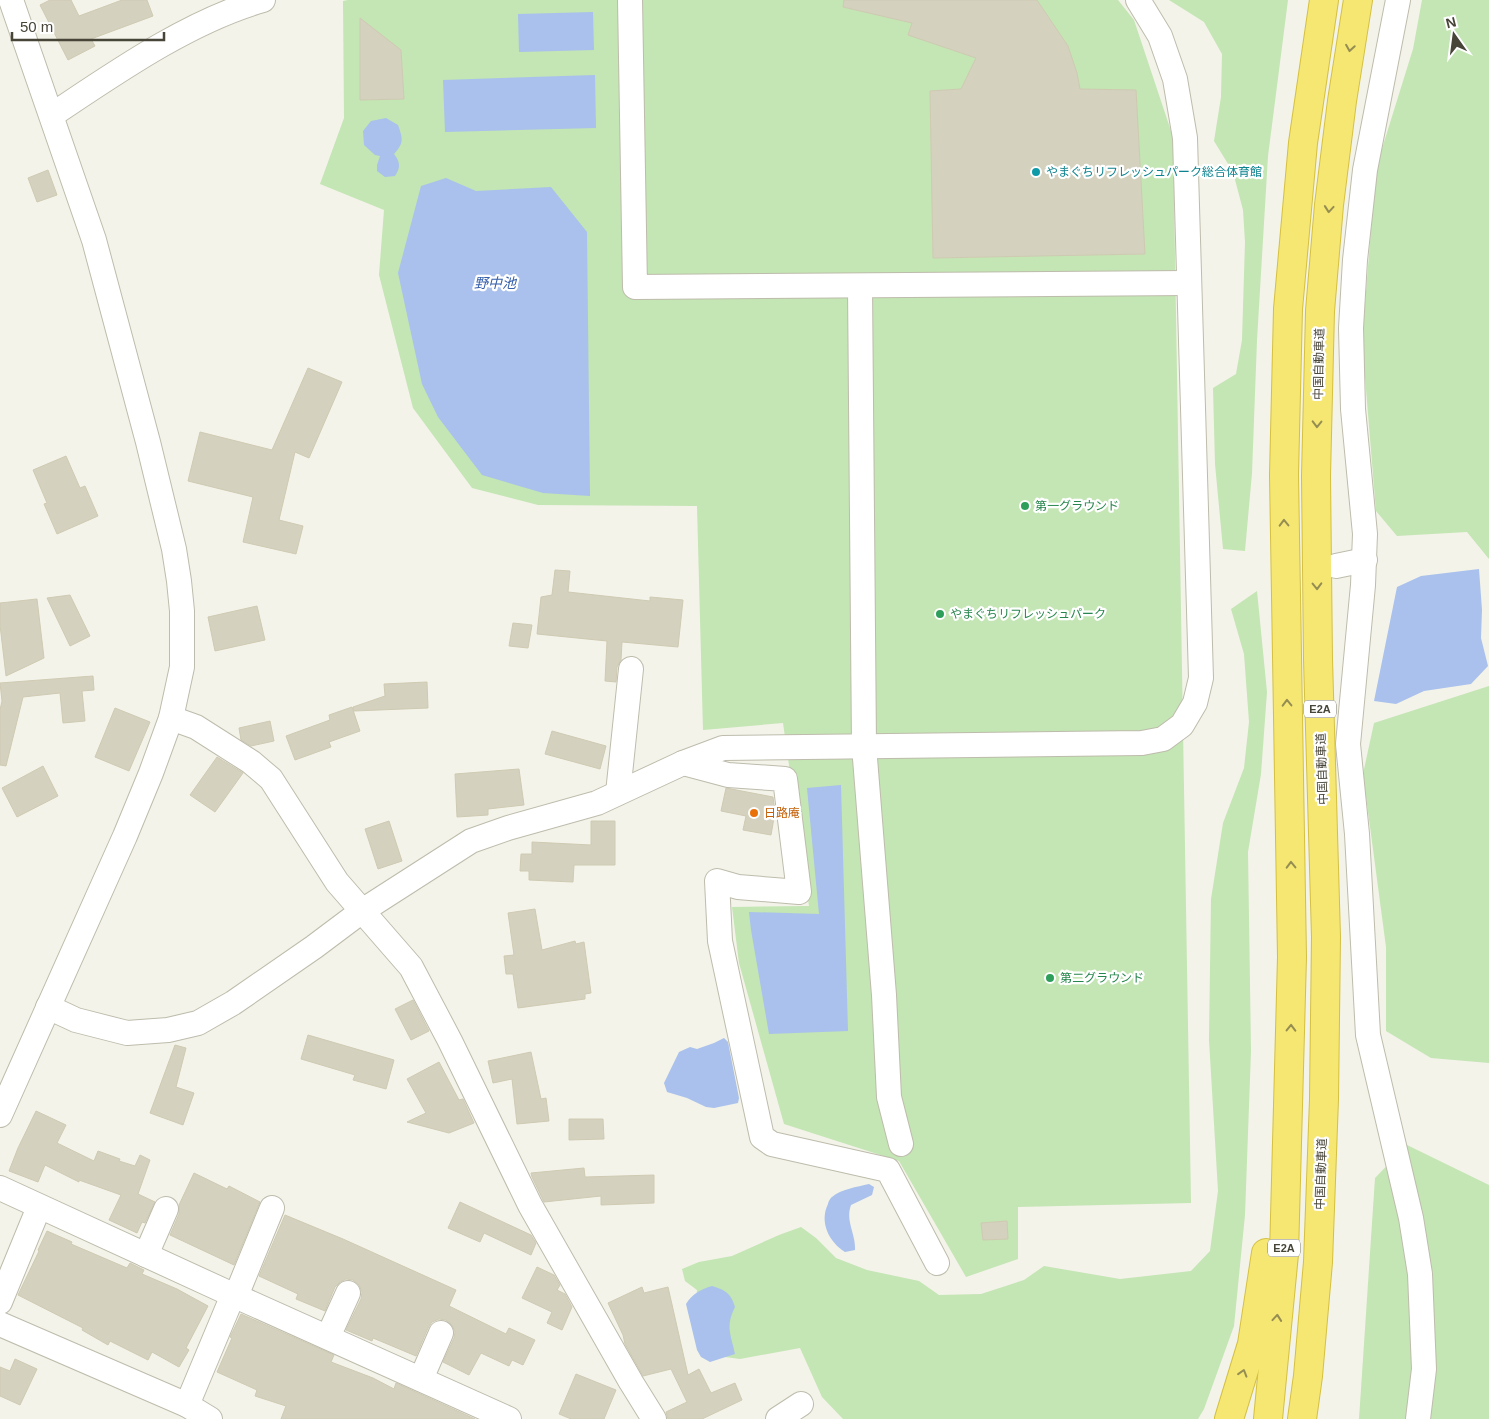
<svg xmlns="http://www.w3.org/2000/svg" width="1489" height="1419" font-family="Arial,'Noto Sans JP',sans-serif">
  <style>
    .green { fill: #c4e5b4 }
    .water { fill: #a9c1ec }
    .building { fill: #d4d1bf; stroke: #cfcab2 }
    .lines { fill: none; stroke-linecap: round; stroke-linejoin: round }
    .minor-casing { stroke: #bebcac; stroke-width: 26 }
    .highway-casing { stroke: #d4c042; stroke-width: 30 }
    .minor { stroke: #fff; stroke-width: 24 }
    .highway { stroke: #f5e772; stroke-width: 28 }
    .oneway { stroke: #958d52 }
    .culture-dot { fill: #0f9aa8; stroke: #fff; stroke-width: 2 }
    .leisure-dot { fill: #2e9e5b; stroke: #fff; stroke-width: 2 }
    .food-dot { fill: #e8710a; stroke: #fff; stroke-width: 2 }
    .labels { text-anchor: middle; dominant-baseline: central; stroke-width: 4.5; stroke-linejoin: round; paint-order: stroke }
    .shield { fill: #fff; stroke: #7e7c74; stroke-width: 1 }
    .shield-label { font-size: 11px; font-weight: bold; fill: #474438 }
    .culture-label { font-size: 12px; fill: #0d838f; stroke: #fff; text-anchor: start }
    .street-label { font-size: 12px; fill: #474438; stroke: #fff }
    .leisure-label { font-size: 12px; fill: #27864d; stroke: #fff; text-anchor: start }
    .food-label { font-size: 12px; fill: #c56008; stroke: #fff; text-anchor: start }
    .water-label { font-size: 14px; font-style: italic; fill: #3760ac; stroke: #fff }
  </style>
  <rect width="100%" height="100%" fill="#f3f3e9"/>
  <g class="green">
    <polygon points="348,0 1118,0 1134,20 1173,137 1191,1203 1018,1207 1018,1259 966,1277 899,1161 784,1124 739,963 732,907 809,906 783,723 703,730 697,506 538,505 472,488 413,408 379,275 384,210 320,184 344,118 343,1"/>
    <polygon points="1169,0 1288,0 1268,156 1257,340 1252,473 1245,551 1223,549 1215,464 1213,388 1236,374 1242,340 1245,242 1243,210 1233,172 1214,141 1221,97 1222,54 1204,22"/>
    <polygon points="1422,0 1489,0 1489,559 1467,532 1397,536 1376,511 1362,341 1376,168 1413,49"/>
    <polygon points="1257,591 1267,692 1261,774 1248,852 1251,1051 1245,1215 1234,1326 1204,1409 1198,1419 843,1419 822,1397 800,1348 740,1359 703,1354 695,1316 697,1290 685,1281 682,1269 699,1262 732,1256 779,1235 801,1227 816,1238 836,1258 867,1270 919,1281 939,1295 981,1294 1024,1280 1044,1266 1120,1279 1191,1271 1210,1251 1218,1191 1209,1040 1211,899 1223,823 1244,768 1249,722 1244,654 1231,609"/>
    <polygon points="1489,686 1489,1063 1431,1058 1386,1031 1386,947 1363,774 1374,723"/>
    <polygon points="1407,1145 1489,1185 1489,1419 1359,1419 1375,1178"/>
  </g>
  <g class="water">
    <polygon points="593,12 594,50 519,52 518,14"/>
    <polygon points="595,75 596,128 445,132 443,80"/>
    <path d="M386,118L398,125C403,139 404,143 394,154C400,162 401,167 395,176L385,177L377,171V165L380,156L375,155L364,145L363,131L371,121Z"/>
    <polygon points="446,178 476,191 551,187 587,232 590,496 543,493 482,475 438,417 422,384 398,273 421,186"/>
    <polygon points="1479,569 1482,610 1481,638 1488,666 1471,684 1424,691 1396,704 1374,701 1397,587 1421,576"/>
    <polygon points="841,785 848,1031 769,1034 751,930 749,912 819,914 807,788"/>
    <polygon points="724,1038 728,1042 739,1098 738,1103 714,1108 706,1107 687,1098 667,1092 664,1083 679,1052 690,1047 697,1049 714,1043"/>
    <path d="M869,1184L874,1187L872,1195L851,1205C845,1221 856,1234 855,1250L845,1252C829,1242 819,1222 828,1204C828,1203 830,1198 832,1197C841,1189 857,1187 869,1184Z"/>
    <path d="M712,1286C725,1290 731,1293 735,1307C725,1327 731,1334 735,1354L710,1362L701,1357L697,1350L686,1304C692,1294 701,1289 712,1286Z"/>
  </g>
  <g class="building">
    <polygon points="50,0 71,0 79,16 122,0 147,0 153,16 91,39 95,46 68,60 40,5"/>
    <polygon points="844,0 1037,0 1068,46 1077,73 1080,89 1136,90 1145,254 933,258 930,91 961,89 976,58 908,35 912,23 843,7"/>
    <polygon points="360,18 401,50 404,99 360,100"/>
    <polygon points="48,170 57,195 37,202 28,178"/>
    <polygon points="308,368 342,382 309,458 295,452 279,520 303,526 296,554 243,542 253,497 188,481 200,432 272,450"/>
    <polygon points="66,456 80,488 85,486 98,516 57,534 44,504 47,503 33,470"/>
    <polygon points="555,570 570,571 568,592 650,601 650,597 683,600 678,647 622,642 621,660 617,667 616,682 605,681 607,641 537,634 541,597 552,595"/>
    <polygon points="70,595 90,636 70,646 47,598"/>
    <polygon points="37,599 44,658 6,676 0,625 0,603"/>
    <polygon points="257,606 265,640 215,651 208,617"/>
    <polygon points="513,623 532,625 528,648 509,646"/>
    <polygon points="93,676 94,690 82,691 85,721 63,723 60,693 23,697 6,766 0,765 0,710 2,701 0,683"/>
    <polygon points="427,682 428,708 354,711 353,707 385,696 384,684"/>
    <polygon points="352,707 360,731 329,742 331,747 295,760 286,736 330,720 329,715"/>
    <polygon points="115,708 150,722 129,771 95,757"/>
    <polygon points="270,721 274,741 251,746 241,740 239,728"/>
    <polygon points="552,731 606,746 600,769 545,754"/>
    <polygon points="217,757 243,773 215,812 190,795"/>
    <polygon points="43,766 58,796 17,817 2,788"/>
    <polygon points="519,769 524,805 488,809 488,815 457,817 455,774"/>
    <polygon points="726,788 773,797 775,812 771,835 743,830 746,816 721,811"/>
    <polygon points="389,821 402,861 378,869 365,829"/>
    <polygon points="591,821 615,821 615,865 574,865 573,882 529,880 529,871 520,871 521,854 532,854 532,842 591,845"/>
    <polygon points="535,909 542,950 575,941 576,944 584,942 591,993 585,994 585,999 518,1008 513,974 506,974 504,956 514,955 508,913"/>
    <polygon points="413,1000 429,1031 411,1040 395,1009"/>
    <polygon points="308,1035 394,1060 386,1089 353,1080 355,1075 301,1059"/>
    <polygon points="175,1045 186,1048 176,1087 194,1093 183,1125 150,1113"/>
    <polygon points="531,1052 541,1099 546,1098 549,1121 517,1124 512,1079 493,1083 488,1061"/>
    <polygon points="439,1062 459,1100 463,1099 474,1123 449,1133 407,1122 426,1113 407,1079"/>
    <polygon points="36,1111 66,1125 57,1143 94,1161 98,1151 120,1159 119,1161 135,1166 140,1155 150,1160 138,1194 155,1202 145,1223 142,1222 137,1233 109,1220 121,1195 79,1180 79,1182 45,1165 38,1182 9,1171 18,1148"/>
    <polygon points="569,1119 603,1119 604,1139 569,1140"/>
    <polygon points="584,1168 585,1177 654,1175 654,1203 601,1205 601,1196 544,1202 532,1177 531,1173"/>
    <polygon points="194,1173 227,1189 229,1186 260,1202 234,1265 170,1235 179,1214 179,1205"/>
    <polygon points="460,1202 531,1235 536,1243 531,1255 484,1233 480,1242 448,1228"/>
    <polygon points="285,1215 343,1239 456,1290 449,1306 506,1334 509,1328 535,1340 523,1365 512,1360 509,1366 481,1353 469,1375 443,1362 454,1338 455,1332 452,1325 446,1320 439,1319 432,1322 428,1328 416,1356 373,1338 372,1341 346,1330 361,1299 362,1292 359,1285 353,1280 346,1279 340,1282 335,1287 325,1311 296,1299 298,1294 259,1276"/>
    <polygon points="1007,1221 1008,1239 983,1240 981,1223"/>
    <polygon points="47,1231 72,1242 71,1244 127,1268 130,1263 144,1270 142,1274 177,1289 208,1306 186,1348 189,1350 179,1367 152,1352 148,1360 110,1341 108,1345 82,1330 83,1328 18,1295 39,1251 38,1250"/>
    <polygon points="537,1267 554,1275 560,1285 557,1290 565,1294 572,1307 562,1330 547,1323 552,1312 522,1298"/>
    <polygon points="642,1287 644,1293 668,1287 688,1375 699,1369 711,1393 735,1383 742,1400 702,1419 668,1419 666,1412 687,1402 671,1369 643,1376 625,1344 623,1335 608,1303"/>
    <polygon points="241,1314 334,1355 331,1362 373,1378 394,1389 396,1383 475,1419 281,1419 286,1406 255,1396 257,1390 217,1372 232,1338 230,1337 233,1331"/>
    <polygon points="15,1359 37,1369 20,1405 0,1396 0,1367 10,1371"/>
    <polygon points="576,1374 616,1390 604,1419 571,1419 559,1414"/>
  </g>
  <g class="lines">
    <g class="minor-casing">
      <g id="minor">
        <polyline points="630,0 635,287 1189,283"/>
        <polyline points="1398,0 1365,170 1355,260 1351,328 1353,409 1365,534 1363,585 1348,744 1357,834 1368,1035 1411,1218 1420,1274 1424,1369 1418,1419"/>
        <path d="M52,115C115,73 189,21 263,0"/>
        <polyline points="860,286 864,746 884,995 889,1097 901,1144"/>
        <polyline points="1336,566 1365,560"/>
        <polyline points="171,718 196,727 251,762 271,779 337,882 411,967 450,1041 530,1205 631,1382 654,1419"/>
        <polyline points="683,763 728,775 785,779 799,892 738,887 717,881 720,941 762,1137 772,1144 888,1170 937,1263"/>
        <polyline points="618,793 631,669"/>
        <polyline points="48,1007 76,1020 127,1033 168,1030 198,1023 233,1003 314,947 362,911 471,841 508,828 597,803 683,763 723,748 1142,743 1163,739 1182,725 1195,703 1201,678 1185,138 1175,79 1160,36 1138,0"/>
        <polyline points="0,1115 125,836 151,773 171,718 182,667 182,611 179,581 174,549 148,442 94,240 11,0"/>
        <polyline points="0,1188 233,1295 509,1419"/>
        <polyline points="146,1255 166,1209"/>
        <polyline points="236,1296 272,1208"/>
        <polyline points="0,1302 39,1207"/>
        <polyline points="0,1324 187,1405 210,1419"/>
        <polyline points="328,1337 348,1293"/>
        <polyline points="421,1379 441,1333"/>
        <polyline points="187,1405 233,1295"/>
        <polyline points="778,1419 801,1404"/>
      </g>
    </g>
    <g class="highway-casing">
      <g id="highway">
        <polyline points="1229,1419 1252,1344 1266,1253"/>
        <polyline points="1268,1419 1284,1254 1292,957 1284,475 1288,309 1303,143 1324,0"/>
        <polyline points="1302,1419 1308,1376 1318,1262 1324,1099 1326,937 1318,659 1316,476 1320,311 1329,205 1342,101 1358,0"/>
      </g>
    </g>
    <use href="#minor" class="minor"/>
    <use href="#highway" class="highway"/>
  </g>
  <defs><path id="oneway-chevron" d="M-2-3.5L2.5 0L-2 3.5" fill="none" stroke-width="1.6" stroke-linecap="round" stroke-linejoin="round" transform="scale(1.25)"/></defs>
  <g class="oneway">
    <use href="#oneway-chevron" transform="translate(1350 48) rotate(99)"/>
    <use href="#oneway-chevron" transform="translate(1329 209) rotate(95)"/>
    <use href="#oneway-chevron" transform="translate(1317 424) rotate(91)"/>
    <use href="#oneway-chevron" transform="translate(1284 523) rotate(-91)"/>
    <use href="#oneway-chevron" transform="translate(1317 586) rotate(89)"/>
    <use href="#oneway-chevron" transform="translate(1287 703) rotate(-91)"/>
    <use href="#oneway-chevron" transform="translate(1291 865) rotate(-91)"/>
    <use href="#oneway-chevron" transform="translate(1291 1028) rotate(-89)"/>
    <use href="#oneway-chevron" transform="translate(1277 1318) rotate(-85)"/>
    <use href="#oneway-chevron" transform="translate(1243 1373) rotate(-73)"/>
  </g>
  <circle class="culture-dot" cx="1036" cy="172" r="5"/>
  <g class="leisure-dot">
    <circle cx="1025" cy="506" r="5"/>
    <circle cx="940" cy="614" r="5"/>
    <circle cx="1050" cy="978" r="5"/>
  </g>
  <circle class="food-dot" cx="754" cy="813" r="5"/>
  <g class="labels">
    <g class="shield">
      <rect x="1304" y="700.5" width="32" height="17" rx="4"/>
      <rect x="1268" y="1239.5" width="32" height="17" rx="4"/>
    </g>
    <g class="shield-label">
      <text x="1320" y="709">E2A</text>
      <text x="1284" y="1248">E2A</text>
    </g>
    <g class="culture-label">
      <text x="1046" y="172">やまぐちリフレッシュパーク総合体育館</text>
    </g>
    <g class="street-label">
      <text transform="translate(1319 364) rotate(-89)">中国自動車道</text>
      <text transform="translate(1322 769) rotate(-92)">中国自動車道</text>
      <text transform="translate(1321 1174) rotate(-88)">中国自動車道</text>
    </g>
    <g class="leisure-label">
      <text x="1035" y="506">第一グラウンド</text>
      <text x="950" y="614">やまぐちリフレッシュパーク</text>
      <text x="1060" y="978">第二グラウンド</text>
    </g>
    <g class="food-label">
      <text x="764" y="813">日路庵</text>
    </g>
    <g class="water-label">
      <text x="495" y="283">野中池</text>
    </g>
  </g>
  <g transform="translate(1454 35) rotate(346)" stroke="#ffffff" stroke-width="4" paint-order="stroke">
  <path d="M0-4L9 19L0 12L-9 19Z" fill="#474438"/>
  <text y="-8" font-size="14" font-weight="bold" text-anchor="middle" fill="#474438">N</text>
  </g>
  <path d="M12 32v8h152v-8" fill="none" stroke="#474438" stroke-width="2.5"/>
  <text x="20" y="32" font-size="15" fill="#474438" stroke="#ffffff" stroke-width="4" paint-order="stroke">50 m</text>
</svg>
